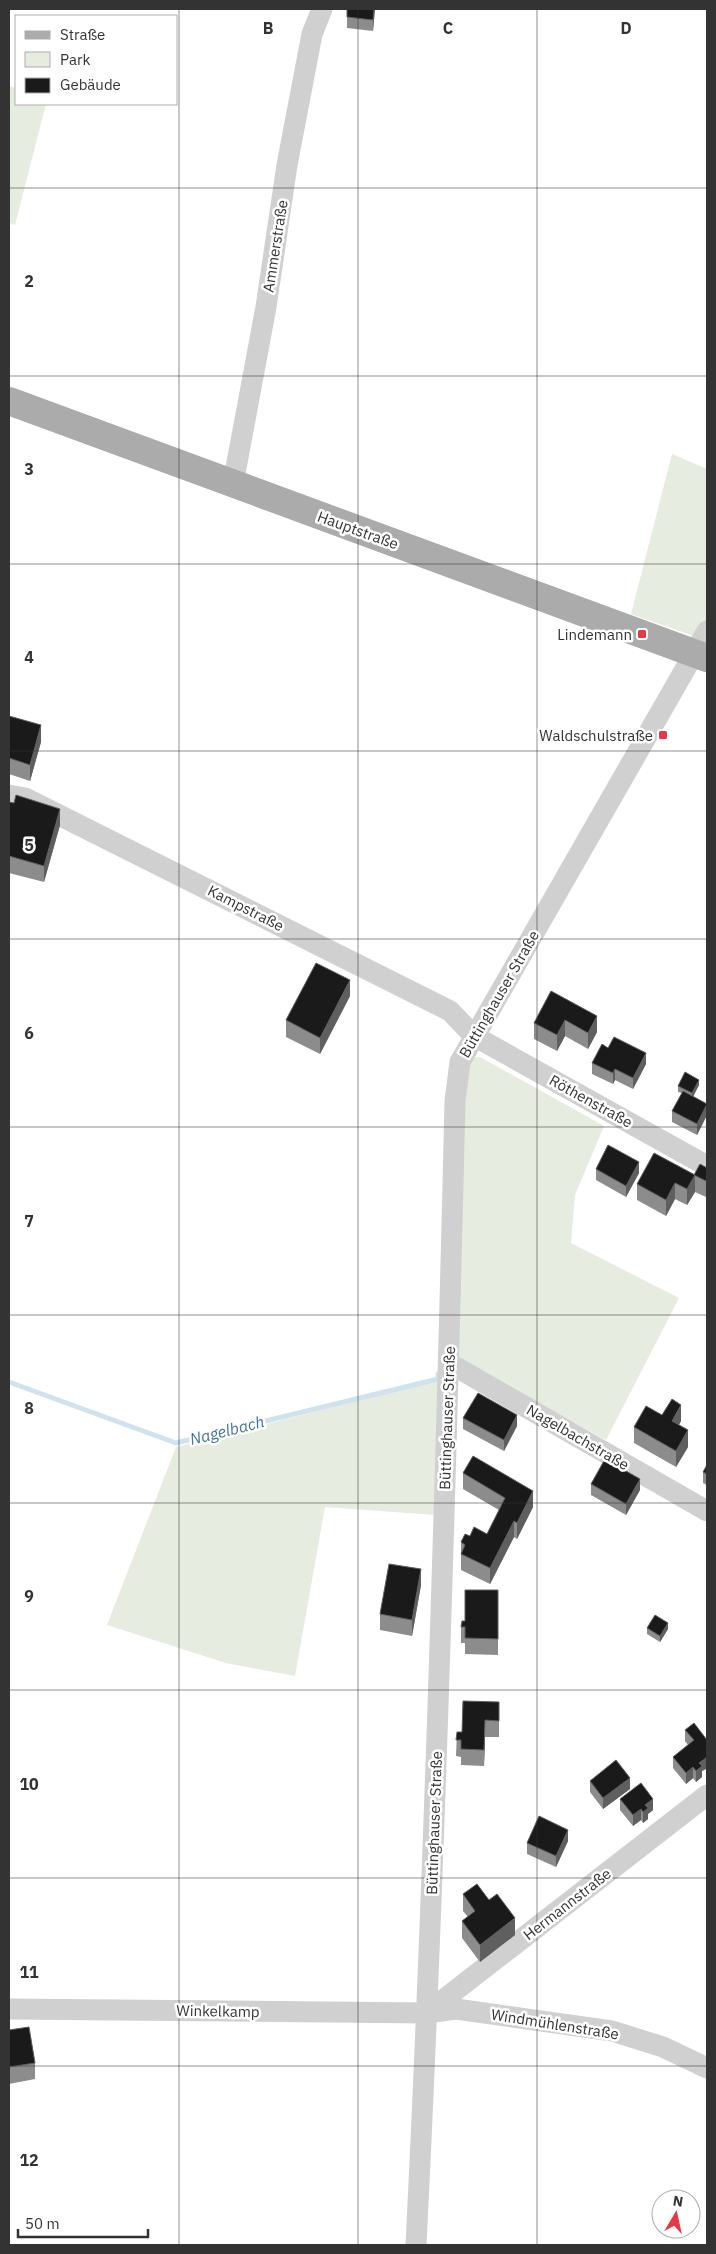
<svg xmlns="http://www.w3.org/2000/svg" width="716" height="2254" font-family="'IBM Plex Sans',sans-serif">
  <style>
    .green { fill: #e6ecdf }
    .lines { fill: none; stroke-linecap: round; stroke-linejoin: round }
    .stream { stroke: #cfe2ee; stroke-width: 5 }
    .minor { stroke: #d0d0d0; stroke-width: 21 }
    .major { stroke: #ababab; stroke-width: 28 }
    .wall { fill: #8c8c8c }
    .shaded-wall { fill: #5f5f5f }
    .building { fill: #1a1a1a; stroke: #5f5f5f }
    .grid { fill: none; stroke: #333; stroke-width: 1; stroke-opacity: 0.55 }
    .poi-dot { fill: #e63946; stroke: #fff; stroke-width: 2 }
    .labels { text-anchor: middle; dominant-baseline: central; stroke-width: 5; stroke-linejoin: round; paint-order: stroke }
    .street-label { font-size: 15px; fill: #333; stroke: #fff }
    .poi-label { font-size: 15px; fill: #333; stroke: #fff; text-anchor: end }
    .water-label { font-size: 16px; font-style: italic; fill: #3f7597; stroke: #fff }
    .grid-label { font-size: 16px; text-anchor: middle; font-weight: bold; fill: #333; stroke: #fff; stroke-width: 5; stroke-linejoin: round; paint-order: stroke }
  </style>
  <rect width="100%" height="100%" fill="#fff"/>
  <g class="green">
    <polygon points="9,86 16,88 16,104 46,104 15,225 9,223"/>
    <polygon points="672,454 707,469 707,619 697,637 631,614"/>
    <polygon points="471,1056 480,1057 604,1126 575,1195 571,1243 679,1298 606,1440 456,1359 462,1079"/>
    <polygon points="440,1380 436,1515 325,1507 295,1676 226,1663 107,1625 176,1447"/>
  </g>
  <g class="lines">
    <polyline class="stream" points="9,1382 176,1443 438,1379 438,1374"/>
    <g class="minor">
      <polyline points="233,484 266,307 287,165 312,34 322,9"/>
      <polyline points="9,795 25,798 450,1011 474,1036 707,1166"/>
      <polyline points="449,1363 707,1511"/>
      <polyline points="9,2009 427,2013 456,2009 612,2031 663,2047 707,2068"/>
      <polyline points="429,2011 707,1795"/>
      <path d="M416,2245C435,1864 446,1483 455,1101L460,1062L707,631"/>
    </g>
    <polyline class="major" points="9,401 707,658"/>
  </g>
  <g class="wall">
    <polygon points="375,9 373,31 347,28 347,17"/>
    <polygon points="9,716 41,742 30,781 9,774"/>
    <polygon points="9,802 60,825 44,882 9,873"/>
    <polygon points="350,996 320,1054 286,1037 286,1020"/>
    <polygon points="597,1016 597,1032 588,1049 565,1036 557,1051 534,1039 534,1023"/>
    <polygon points="608,1048 646,1064 633,1089 615,1080 613,1084 592,1074 592,1063"/>
    <polygon points="699,1085 693,1096 707,1104 707,1115 697,1135 672,1122 672,1111 682,1093 678,1092 678,1086"/>
    <polygon points="707,1168 706,1197 695,1192 687,1205 675,1199 666,1216 637,1200 637,1184 694,1175"/>
    <polygon points="596,1169 639,1173 626,1197 596,1180"/>
    <polygon points="662,1415 681,1421 679,1425 688,1447 676,1467 634,1443 634,1427"/>
    <polygon points="463,1418 517,1426 504,1451 463,1429"/>
    <polygon points="707,1465 707,1485 703,1483 703,1472"/>
    <polygon points="463,1473 533,1507 517,1539 514,1537 490,1584 461,1570 461,1542 470,1536 487,1534 499,1510 463,1489"/>
    <polygon points="591,1484 640,1490 626,1515 591,1495"/>
    <polygon points="421,1585 412,1636 380,1630 380,1614"/>
    <polygon points="498,1590 498,1655 465,1654 465,1643 461,1643 461,1627 465,1621"/>
    <polygon points="647,1628 668,1629 660,1642 647,1634"/>
    <polygon points="463,1701 499,1718 499,1737 485,1737 484,1766 461,1765 461,1757 456,1756 457,1732 462,1732"/>
    <polygon points="685,1730 707,1740 707,1771 706,1769 702,1771 702,1777 696,1782 693,1778 686,1784 673,1768 673,1757 688,1745 685,1741"/>
    <polygon points="590,1781 630,1789 603,1809 590,1792"/>
    <polygon points="620,1799 653,1810 648,1814 648,1819 643,1823 641,1820 633,1826 620,1810"/>
    <polygon points="568,1841 556,1867 527,1854 527,1843"/>
    <polygon points="463,1894 489,1900 515,1935 480,1962 462,1938 462,1921 468,1917 463,1911"/>
    <polygon points="9,2030 35,2063 35,2079 9,2084"/>
  </g>
  <g class="shaded-wall">
    <polygon points="374,9 375,9 373,31 373,20"/>
    <polygon points="41,725 41,742 30,781 30,765"/>
    <polygon points="60,809 60,825 44,882 44,866"/>
    <polygon points="350,980 350,996 320,1054 320,1038"/>
    <polygon points="597,1016 597,1032 588,1049 588,1033"/>
    <polygon points="565,1020 565,1036 557,1051 557,1035"/>
    <polygon points="646,1053 646,1064 633,1089 633,1078"/>
    <polygon points="615,1069 615,1080 613,1084 613,1073"/>
    <polygon points="699,1080 699,1085 692,1099 692,1093"/>
    <polygon points="707,1104 707,1115 697,1135 697,1124"/>
    <polygon points="639,1162 639,1173 626,1197 626,1186"/>
    <polygon points="695,1175 695,1192 687,1205 687,1189"/>
    <polygon points="707,1178 707,1194 706,1197 706,1181"/>
    <polygon points="675,1183 675,1199 666,1216 666,1200"/>
    <polygon points="681,1405 681,1421 672,1437 672,1421"/>
    <polygon points="517,1415 517,1426 504,1451 504,1440"/>
    <polygon points="688,1430 688,1447 676,1467 676,1451"/>
    <polygon points="640,1479 640,1490 626,1515 626,1504"/>
    <polygon points="533,1491 533,1507 517,1539 517,1523"/>
    <polygon points="514,1521 514,1537 490,1584 490,1568"/>
    <polygon points="421,1569 421,1585 412,1636 412,1620"/>
    <polygon points="668,1623 668,1629 660,1642 660,1636"/>
    <polygon points="485,1720 485,1737 484,1766 484,1750"/>
    <polygon points="706,1758 706,1769 702,1771 702,1777 696,1782 696,1771 699,1763"/>
    <polygon points="693,1767 693,1778 686,1784 686,1773"/>
    <polygon points="630,1778 630,1789 603,1809 603,1798"/>
    <polygon points="653,1799 653,1810 648,1814 648,1819 643,1823 643,1812 645,1805"/>
    <polygon points="641,1809 641,1820 633,1826 633,1815"/>
    <polygon points="568,1830 568,1841 556,1867 556,1856"/>
    <polygon points="515,1918 515,1935 480,1962 480,1945"/>
  </g>
  <g class="building">
    <polygon points="347,9 374,9 373,20 347,17"/>
    <polygon points="9,716 41,725 30,765 9,758"/>
    <polygon points="16,795 60,809 44,866 9,856 9,802 14,803"/>
    <polygon points="316,963 350,980 320,1038 286,1020"/>
    <polygon points="551,991 597,1016 588,1033 565,1020 557,1035 534,1023"/>
    <polygon points="614,1037 646,1053 633,1078 615,1069 613,1073 592,1063 602,1044 608,1048"/>
    <polygon points="685,1072 699,1080 692,1093 678,1086"/>
    <polygon points="683,1091 707,1104 697,1124 672,1111"/>
    <polygon points="608,1145 639,1162 626,1186 596,1169"/>
    <polygon points="654,1153 695,1175 687,1189 675,1183 666,1200 637,1184"/>
    <polygon points="700,1164 707,1168 707,1178 706,1181 694,1175"/>
    <polygon points="478,1393 517,1415 504,1440 463,1418"/>
    <polygon points="672,1399 681,1405 672,1421 688,1430 676,1451 634,1427 646,1406 662,1415"/>
    <polygon points="473,1456 533,1491 517,1523 514,1521 490,1568 461,1554 465,1545 461,1542 465,1534 470,1536 474,1527 487,1534 505,1498 463,1473"/>
    <polygon points="605,1459 640,1479 626,1504 591,1484"/>
    <polygon points="707,1465 707,1474 703,1472"/>
    <polygon points="389,1564 421,1569 412,1620 380,1614"/>
    <polygon points="465,1590 498,1590 498,1639 465,1638 465,1627 461,1627 462,1621 465,1621"/>
    <polygon points="655,1615 668,1623 660,1636 647,1628"/>
    <polygon points="463,1701 499,1702 499,1721 485,1720 484,1750 461,1749 461,1740 456,1740 457,1732 462,1732"/>
    <polygon points="694,1723 707,1740 707,1760 706,1758 699,1763 702,1766 696,1771 693,1767 686,1773 673,1757 694,1740 685,1730"/>
    <polygon points="616,1760 630,1778 603,1798 590,1781"/>
    <polygon points="641,1783 653,1799 645,1805 648,1808 643,1812 641,1809 633,1815 620,1799"/>
    <polygon points="539,1816 568,1830 556,1856 527,1843"/>
    <polygon points="477,1884 489,1900 497,1894 515,1918 480,1945 462,1921 475,1911 463,1894"/>
    <polygon points="29,2027 35,2063 9,2067 9,2030"/>
  </g>
  <path class="grid" d="M179,9V2245M358,9V2245M537,9V2245M9,188H707M9,376H707M9,564H707M9,751H707M9,939H707M9,1127H707M9,1315H707M9,1503H707M9,1690H707M9,1878H707M9,2066H707"/>
  <g class="poi-dot">
    <rect x="637" y="629" width="10" height="10" rx="2.5"/>
    <rect x="658" y="730" width="10" height="10" rx="2.5"/>
  </g>
  <g class="labels">
    <g class="street-label">
      <text transform="translate(275 246) rotate(-81)">Ammerstraße</text>
      <text transform="translate(358 530) rotate(20)">Hauptstraße</text>
      <text transform="translate(246 908) rotate(27)">Kampstraße</text>
      <text transform="translate(499 994) rotate(-60)">Büttinghauser Straße</text>
      <text transform="translate(591 1101) rotate(29)">Röthenstraße</text>
      <text transform="translate(447 1418) rotate(-88)">Büttinghauser Straße</text>
      <text transform="translate(578 1437) rotate(30)">Nagelbachstraße</text>
      <text transform="translate(434 1823) rotate(-88)">Büttinghauser Straße</text>
      <text transform="translate(567 1904) rotate(-38)">Hermannstraße</text>
      <text transform="translate(218 2011) rotate(1)">Winkelkamp</text>
      <text transform="translate(555 2024) rotate(9)">Windmühlenstraße</text>
    </g>
    <g class="poi-label">
      <text x="632" y="634">Lindemann</text>
      <text x="653" y="735">Waldschulstraße</text>
    </g>
    <g class="water-label">
      <text transform="translate(227 1430) rotate(-14)">Nagelbach</text>
    </g>
  </g>
  <g class="grid-label">
    <text x="268" y="34">B</text>
    <text x="448" y="34">C</text>
    <text x="626" y="34">D</text>
    <text x="29" y="287">2</text>
    <text x="29" y="475">3</text>
    <text x="29" y="663">4</text>
    <text x="29" y="851">5</text>
    <text x="29" y="1039">6</text>
    <text x="29" y="1227">7</text>
    <text x="29" y="1414">8</text>
    <text x="29" y="1602">9</text>
    <text x="29" y="1790">10</text>
    <text x="29" y="1978">11</text>
    <text x="29" y="2166">12</text>
  </g>
  <rect width="716" height="2254" fill="none" stroke="#333333" stroke-width="20"/>
  <rect x="15" y="15" width="162" height="90" fill="#ffffff" stroke="#adadad"/>
  <rect x="25" y="31" width="25" height="8" fill="#ababab" stroke="#adadad"/>
  <text x="60" y="40" font-size="15" fill="#333333">Straße</text>
  <rect x="25" y="52" width="25" height="15" fill="#e6ecdf" stroke="#adadad"/>
  <text x="60" y="65" font-size="15" fill="#333333">Park</text>
  <rect x="25" y="78" width="25" height="15" fill="#1a1a1a" stroke="#adadad"/>
  <text x="60" y="90" font-size="15" fill="#333333">Gebäude</text>
  <g transform="translate(676 2214) rotate(9)"><circle r="24" fill="#ffffff" stroke="#adadad"/>
  <path d="M0-4L9 19L0 12L-9 19Z" fill="#e63946"/>
  <text y="-8" font-size="14" font-weight="bold" text-anchor="middle" fill="#333333">N</text>
  </g>
  <path d="M18 2229v8h130v-8" fill="none" stroke="#333333" stroke-width="2.5"/>
  <text x="25" y="2229" font-size="15" fill="#333333" stroke="#ffffff" stroke-width="4" paint-order="stroke">50 m</text>
</svg>
